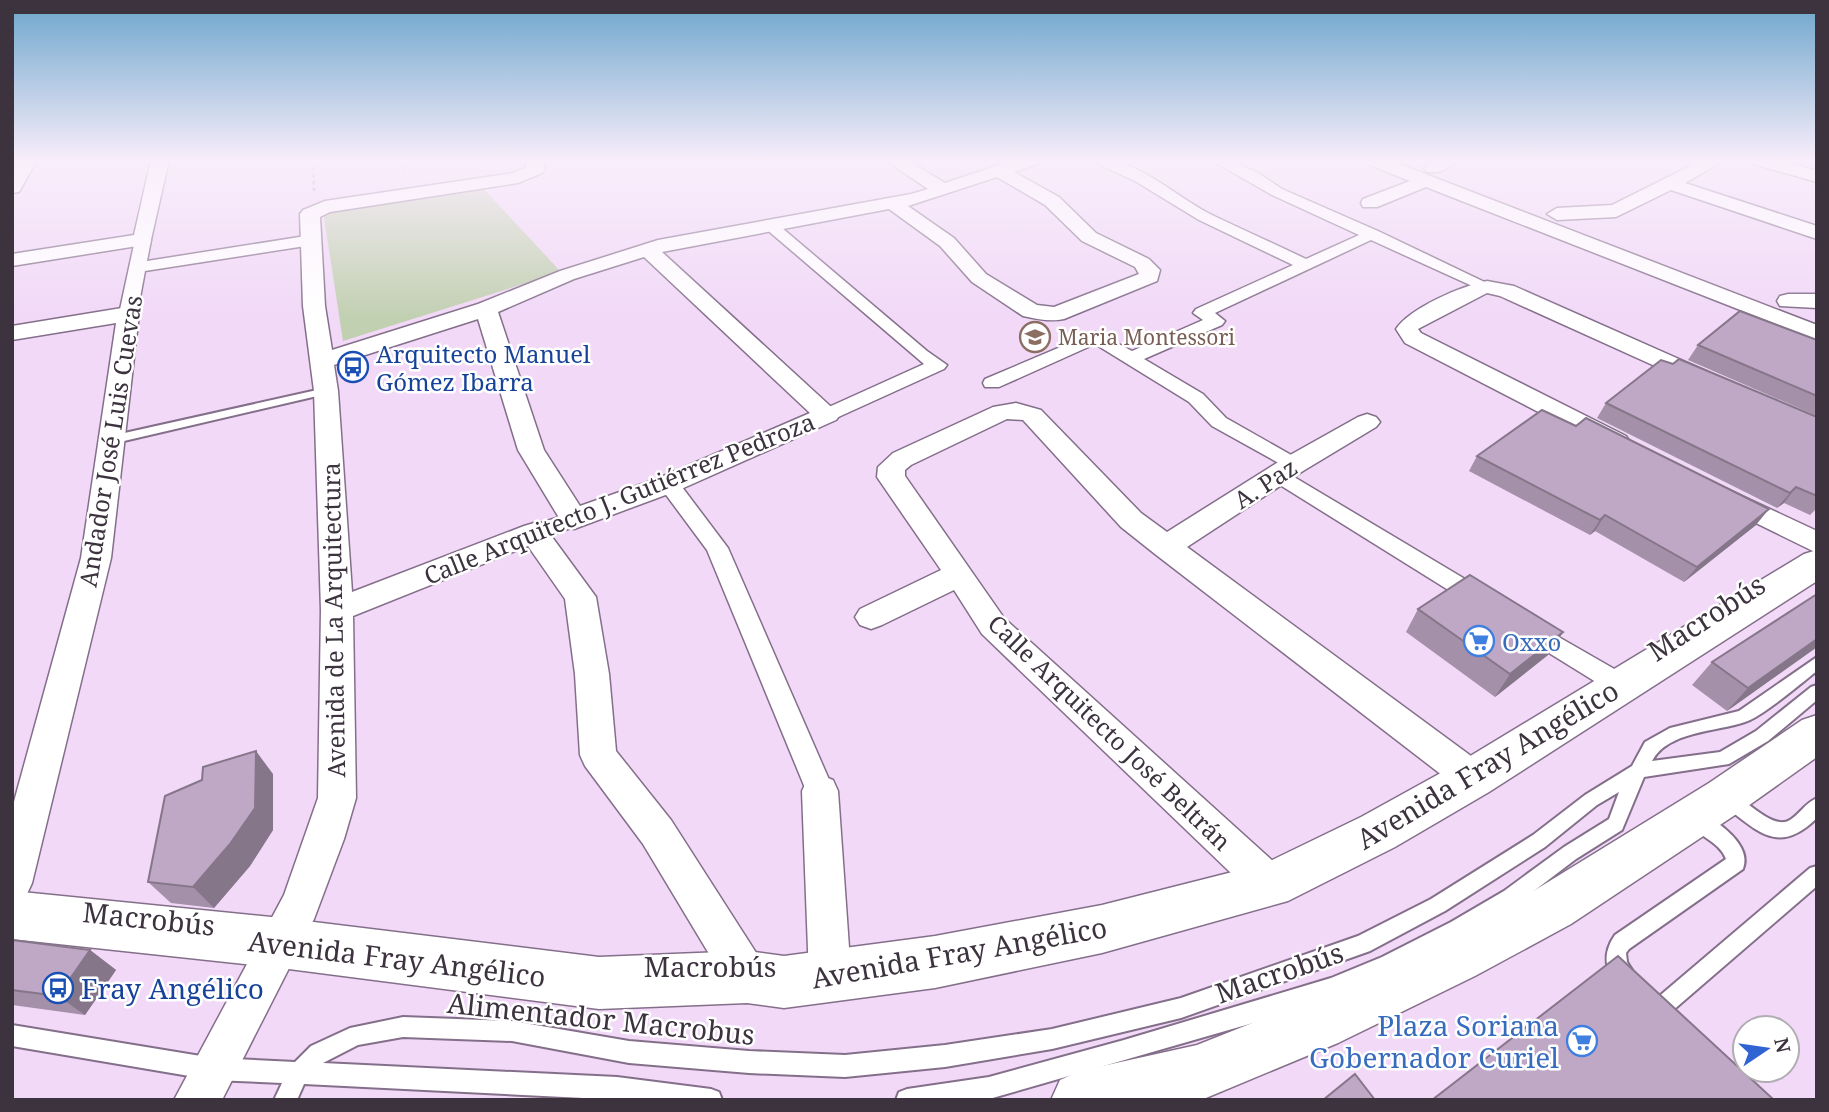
<svg xmlns="http://www.w3.org/2000/svg" width="1829" height="1112" font-family="'Noto Serif',serif">
  <style>
    .green { fill: #c2d0b2 }
    .lines { fill: none; stroke-linecap: round; stroke-linejoin: round }
    .service-casing { stroke: #846f8a; stroke-width: 4 }
    .pedestrian-casing { stroke: #846f8a; stroke-width: 3 }
    .minor-casing { stroke: #846f8a; stroke-width: 3 }
    .tertiary-casing { stroke: #846f8a; stroke-width: 3 }
    .path { stroke: #a18fa5; stroke-width: 2.5; stroke-dasharray: 3.5 3.5; stroke-linecap: butt }
    .service { fill: #fff; fill-rule: evenodd }
    .pedestrian { fill: #fff; fill-rule: evenodd }
    .minor { fill: #fff; fill-rule: evenodd }
    .tertiary { fill: #fff; fill-rule: evenodd }
    .wall { fill: #a490a9 }
    .shaded-wall { fill: #86768a }
    .building { fill: #bfa8c5; stroke: #86768a; stroke-width: 2 }
    .labels { text-anchor: middle; dominant-baseline: central; stroke-width: 5; stroke-linejoin: round; paint-order: stroke }
    .far-education-label { font-size: 21px; fill: #785e54; stroke: #fff; text-anchor: start }
    .transit-label { font-size: 24px; fill: #164399; stroke: #fff; text-anchor: start }
    .street-label { font-size: 24px; fill: #3c333f; stroke: #fff }
    .shop-label { font-size: 24px; fill: #366cbe; stroke: #fff; text-anchor: start }
    .near-street-label { font-size: 28px; fill: #3c333f; stroke: #fff }
    .near-transit-label { font-size: 28px; fill: #164399; stroke: #fff; text-anchor: start }
    .near-shop-label { font-size: 28px; fill: #366cbe; stroke: #fff; text-anchor: end }
  </style>
  <rect width="100%" height="100%" fill="#f1d9f7"/>
  <polygon class="green" points="482,187 561,272 343,341 323,211"/>
  <g class="lines">
    <g class="service-casing">
      <g id="service">
        <polygon points="326,388 330,389 330,393 111,444 105,440 111,436"/>
        <path d="M1817,657V671C1800,684 1762,717 1745,722C1716,732 1668,731 1652,761L1720,752L1756,731L1811,687L1817,685V700L1768,741L1729,764L1644,777L1622,830L1576,859L1518,903L1465,936L1396,971L1331,998L1260,1021L989,1099L896,1100L899,1092L907,1089L989,1077L1124,1040L1331,978L1382,957L1451,922L1504,891L1564,847L1609,819L1619,792L1597,805L1545,847L1445,911L1370,951L1181,1018L1052,1049L945,1067L845,1077L749,1073L629,1063L512,1041L403,1037L358,1045L323,1063L617,1077L711,1089L719,1092L722,1100H624L304,1084L297,1100H274L282,1083L213,1080L12,1046V1025L213,1058L295,1062L311,1046L350,1028L403,1017L512,1021L629,1041L749,1051L845,1055L945,1045L1052,1029L1181,998L1358,936L1431,899L1533,835L1585,795L1632,766L1645,742L1670,728L1739,711Z"/>
        <path d="M1729,792C1746,798 1772,831 1790,820C1800,814 1805,803 1817,798V818C1778,856 1758,831 1723,805L1720,800L1723,795Z"/>
        <path d="M1697,812C1716,819 1753,845 1743,869L1629,949L1626,953L1627,962L1634,973L1631,980L1624,983C1602,974 1603,952 1615,935L1726,859C1719,840 1696,837 1688,820L1691,814Z"/>
        <polygon points="1817,866 1817,886 1664,1018 1657,1021 1650,1018 1647,1011 1650,1004 1810,868"/>
      </g>
    </g>
    <g class="pedestrian-casing">
      <g id="pedestrian">
        <path d="M1100,160C1140,160 1177,198 1212,215C1243,230 1275,244 1306,259L1359,235L1272,195L1211,160H1229L1258,173L1282,189L1378,231L1495,287L1487,292L1481,290L1371,240L1215,313L1225,321L1222,325L1144,359L1203,394L1226,418L1300,460L1303,465L1300,470L1293,471L1212,426L1189,402L1095,344L999,387H985L983,383L985,379L1096,332L1132,351L1203,320L1193,313L1196,309L1293,265L1199,220L1135,181L1100,165Z"/>
        <polygon points="770,221 775,222 927,351 947,365 944,369 834,419 820,419 817,415 820,411 924,364 765,228 763,225 765,222"/>
        <polygon points="143,235 151,240 147,261 312,235 320,240 312,245 145,271 137,314 128,319 119,314 135,240"/>
        <polygon points="1279,468 1490,594 1494,600 1490,606 1482,609 1474,606 1272,480 1269,475 1272,470"/>
        <polygon points="669,477 676,479 728,548 834,791 830,800 820,803 810,800 707,550 658,484 662,479"/>
        <polygon points="574,512 582,514 585,519 582,524 534,541 526,538 523,533 526,528"/>
        <polygon points="1529,620 1630,678 1634,685 1630,692 1621,695 1612,692 1520,635 1517,629 1520,623"/>
      </g>
    </g>
    <g class="minor-casing">
      <g id="minor">
        <polygon points="19,160 37,160 19,192 12,193 12,172"/>
        <polygon points="151,160 169,160 150,244 12,266 12,254 134,235"/>
        <path d="M525,160H543L545,169L542,173L518,183L330,212L320,217L325,306L332,350L478,304L560,271L658,240L911,194L928,189L885,160H907L945,183L1014,160H1041L1038,164L1014,172L1059,197L1096,233L1149,259L1160,270L1157,281L1064,319C1051,322 1036,319 1023,316L972,282L940,246L889,209L662,252L840,415L836,420L679,490L574,529L564,526L518,450L478,319L334,365L338,391L352,592L524,526L534,523L544,526L596,597L609,674L616,751L671,820L762,962L768,977L762,992L747,998L732,992L643,844L585,766L580,755L575,674L565,599L528,546L353,616L356,798L344,839L314,919L222,1100H174L284,895L318,798L321,610L314,391L303,306L300,214L303,210L325,201L513,173L527,167ZM997,177L1045,205L1082,241L1135,267L1139,274L1054,307L1037,305L986,274L954,238L908,206ZM644,257L810,413L659,478L580,506L544,450L498,312L574,279Z"/>
        <polygon points="1364,160 1389,160 1817,325 1817,340 1426,187 1377,207 1363,207 1361,203 1363,199 1410,181 1367,164"/>
        <polygon points="1437,160 1461,160 1439,172 1427,172 1424,168"/>
        <polygon points="1702,160 1725,160 1685,183 1817,226 1817,239 1671,190 1616,217 1557,220 1547,214 1557,208 1612,205"/>
        <polygon points="1750,160 1779,160 1817,171 1817,182 1753,164"/>
        <path d="M1487,281L1514,286L1706,371L1709,376L1706,381L1697,383L1688,381L1500,296L1487,293L1418,329L1421,333L1626,436L1630,442L1626,448L1617,450L1608,448L1405,343L1396,329C1410,308 1461,286 1487,281Z"/>
        <polygon points="1788,294 1817,294 1817,308 1780,306 1777,301 1780,296"/>
        <polygon points="128,307 136,309 139,314 111,558 32,883 26,896 12,901 12,809 81,558 116,323 12,340 12,326"/>
        <polygon points="1016,403 1041,410 1141,513 1167,532 1283,459 1358,417 1367,414 1376,417 1380,422 1376,427 1303,471 1187,547 1486,767 1491,778 1486,789 1473,794 1460,789 1155,554 1121,527 1023,420 1007,419 911,465 905,470 905,476 1004,618 1285,872 1291,885 1285,898 1271,904 1257,898 982,634 954,590 882,625 871,629 860,625 855,617 860,609 941,570 877,477 878,467 893,453 993,407"/>
        <polygon points="1727,489 1817,531 1817,553 1717,504 1713,498 1717,492"/>
        <polygon points="820,775 833,780 838,791 851,976 845,991 830,997 815,991 809,976 802,791 807,780"/>
      </g>
    </g>
    <g class="tertiary-casing">
      <g id="tertiary">
        <polygon points="1817,550 1817,581 1489,792 1395,847 1288,901 1102,953 935,988 784,1008 747,1003 599,1009 281,968 12,939 12,891 281,918 599,957 747,951 784,956 935,936 1102,905 1264,864 1361,817 1457,764 1804,554"/>
        <polygon points="1817,715 1817,757 1741,811 1571,924 1475,976 1338,1043 1201,1100 1051,1100 1060,1080 1080,1071 1197,1045 1305,1002 1439,940 1535,890 1709,783 1802,720"/>
      </g>
    </g>
    <g class="path">
      <polyline points="313,160 314,191"/>
      <polyline points="403,160 406,173"/>
    </g>
    <use href="#service" class="service"/>
    <use href="#pedestrian" class="pedestrian"/>
    <use href="#minor" class="minor"/>
    <use href="#tertiary" class="tertiary"/>
  </g>
  <g class="wall">
    <polygon points="1817,340 1817,416 1688,360 1698,345"/>
    <polygon points="1673,364 1817,417 1817,508 1810,515 1784,503 1777,508 1597,418 1606,403"/>
    <polygon points="1477,456 1756,525 1684,582 1595,531 1590,535 1469,471"/>
    <polygon points="1418,609 1563,632 1548,655 1495,697 1406,632"/>
    <polygon points="1817,647 1727,711 1692,685 1712,662"/>
    <polygon points="273,774 273,830 250,866 214,908 171,903 148,882"/>
    <polygon points="12,940 90,950 116,970 85,1015 12,1005"/>
  </g>
  <g class="shaded-wall">
    <polygon points="1796,487 1784,503 1777,508 1790,493"/>
    <polygon points="1769,509 1756,525 1684,582 1697,567"/>
    <polygon points="1605,515 1595,531 1590,535 1600,520"/>
    <polygon points="1563,632 1548,655 1495,697 1510,674"/>
    <polygon points="1817,639 1817,647 1727,711 1748,688"/>
    <polygon points="256,751 273,774 273,830 250,866 214,908 193,887"/>
    <polygon points="90,950 116,970 85,1015 58,996"/>
  </g>
  <g class="building">
    <polygon points="1740,311 1817,340 1817,396 1698,345"/>
    <polygon points="1679,359 1817,417 1817,496 1796,487 1790,493 1606,403 1661,360 1673,364"/>
    <polygon points="1542,410 1576,426 1586,418 1769,509 1697,567 1605,515 1600,520 1477,456"/>
    <polygon points="1470,575 1563,632 1510,674 1418,609"/>
    <polygon points="1817,594 1817,639 1748,688 1712,662"/>
    <polygon points="256,751 255,808 230,844 193,887 148,882 165,796 202,780 203,767"/>
    <polygon points="12,940 90,950 58,996 12,990"/>
    <polygon points="1618,956 1774,1100 1432,1100"/>
    <polygon points="1355,1074 1375,1100 1323,1100"/>
  </g>
  <linearGradient id="sky" x2="0" y2="1"><stop stop-color="#6ca5cc"/><stop offset="0.51" stop-color="#f9eefb"/><stop offset="1" stop-color="#f9eefb" stop-opacity="0"/></linearGradient>
  <rect width="1829" height="316" fill="url(#sky)"/>
  <defs>
    <g id="school-ring" transform="scale(1.575)"><circle r="9.5" fill="#fff" stroke="#8d6e63" stroke-width="1.5"/><path d="M0-5L7-2L0 1L-7-2ZM-4 1L0 2.5L4 1V4Q0 6-4 4Z" fill="#8d6e63"/></g>
    <g id="bus-ring" transform="scale(1.575)"><circle r="9.5" fill="#fff" stroke="#1a4fb4" stroke-width="1.5"/><path d="M-5-6H5V4H4V6H2V4H-2V6H-4V4H-5ZM-3.5-4V0h7V-4ZM-3.5 1.2v1.5H-2V1.2ZM2 1.2v1.5H3.5V1.2Z" fill="#1a4fb4"/></g>
    <g id="supermarket-ring" transform="scale(1.575)"><circle r="9.5" fill="#fff" stroke="#3f7fe0" stroke-width="1.5"/><path d="M-6-5.5h2.5l.6 2H6L4.5 2H-2.5L-4.4-4H-6ZM-1.5 3.2a1.3 1.3 0 1 0 .1 0ZM3 3.2a1.3 1.3 0 1 0 .1 0Z" fill="#3f7fe0"/></g>
  </defs>
  <g fill-rule="evenodd">
    <use href="#school-ring" x="1035" y="337"/>
    <use href="#bus-ring" x="353" y="367"/>
    <use href="#supermarket-ring" x="1479" y="641"/>
    <use href="#bus-ring" x="58" y="988"/>
    <use href="#supermarket-ring" x="1582" y="1041"/>
  </g>
  <g class="labels">
    <g class="far-education-label">
      <text x="1058" y="337">Maria Montessori</text>
    </g>
    <g class="transit-label">
      <text x="376" y="353">Arquitecto Manuel<tspan x="376" dy="28">Gómez Ibarra</tspan></text>
    </g>
    <g class="street-label">
      <text transform="translate(110 441) rotate(-81)">Andador José Luis Cuevas</text>
      <text transform="translate(1265 483) rotate(-33)">A. Paz</text>
      <text transform="translate(619 498) rotate(-22)">Calle Arquitecto J. Gutiérrez Pedroza</text>
      <text transform="translate(333 620) rotate(-91)">Avenida de La Arquitectura</text>
      <text transform="translate(1110 732) rotate(44)">Calle Arquitecto José Beltrán</text>
    </g>
    <g class="shop-label">
      <text x="1502" y="641">Oxxo</text>
    </g>
    <g class="near-street-label">
      <text transform="translate(1706 617) rotate(-33)">Macrobús</text>
      <text transform="translate(1487 764) rotate(-31)">Avenida Fray Angélico</text>
      <text transform="translate(149 918) rotate(6)">Macrobús</text>
      <text transform="translate(959 952) rotate(-10)">Avenida Fray Angélico</text>
      <text transform="translate(397 958) rotate(7)">Avenida Fray Angélico</text>
      <text x="710" y="966">Macrobús</text>
      <text transform="translate(1279 972) rotate(-19)">Macrobús</text>
      <text transform="translate(601 1018) rotate(6)">Alimentador Macrobus</text>
    </g>
    <g class="near-transit-label">
      <text x="81" y="988">Fray Angélico</text>
    </g>
    <g class="near-shop-label">
      <text x="1559" y="1025">Plaza Soriana<tspan x="1559" dy="32">Gobernador Curiel</tspan></text>
    </g>
  </g>
  <rect width="1829" height="1112" fill="none" stroke="#3c333f" stroke-width="28"/>
  <g transform="translate(1766 1049) rotate(77)"><circle r="33" fill="#ffffff" stroke="#b1adb2" stroke-width="2"/>
  <path d="M0-5L12 26L0 18L-12 26Z" fill="#3164d3"/>
  <text y="-10" font-size="19" font-weight="bold" text-anchor="middle" fill="#3c333f">N</text>
  </g>
</svg>
